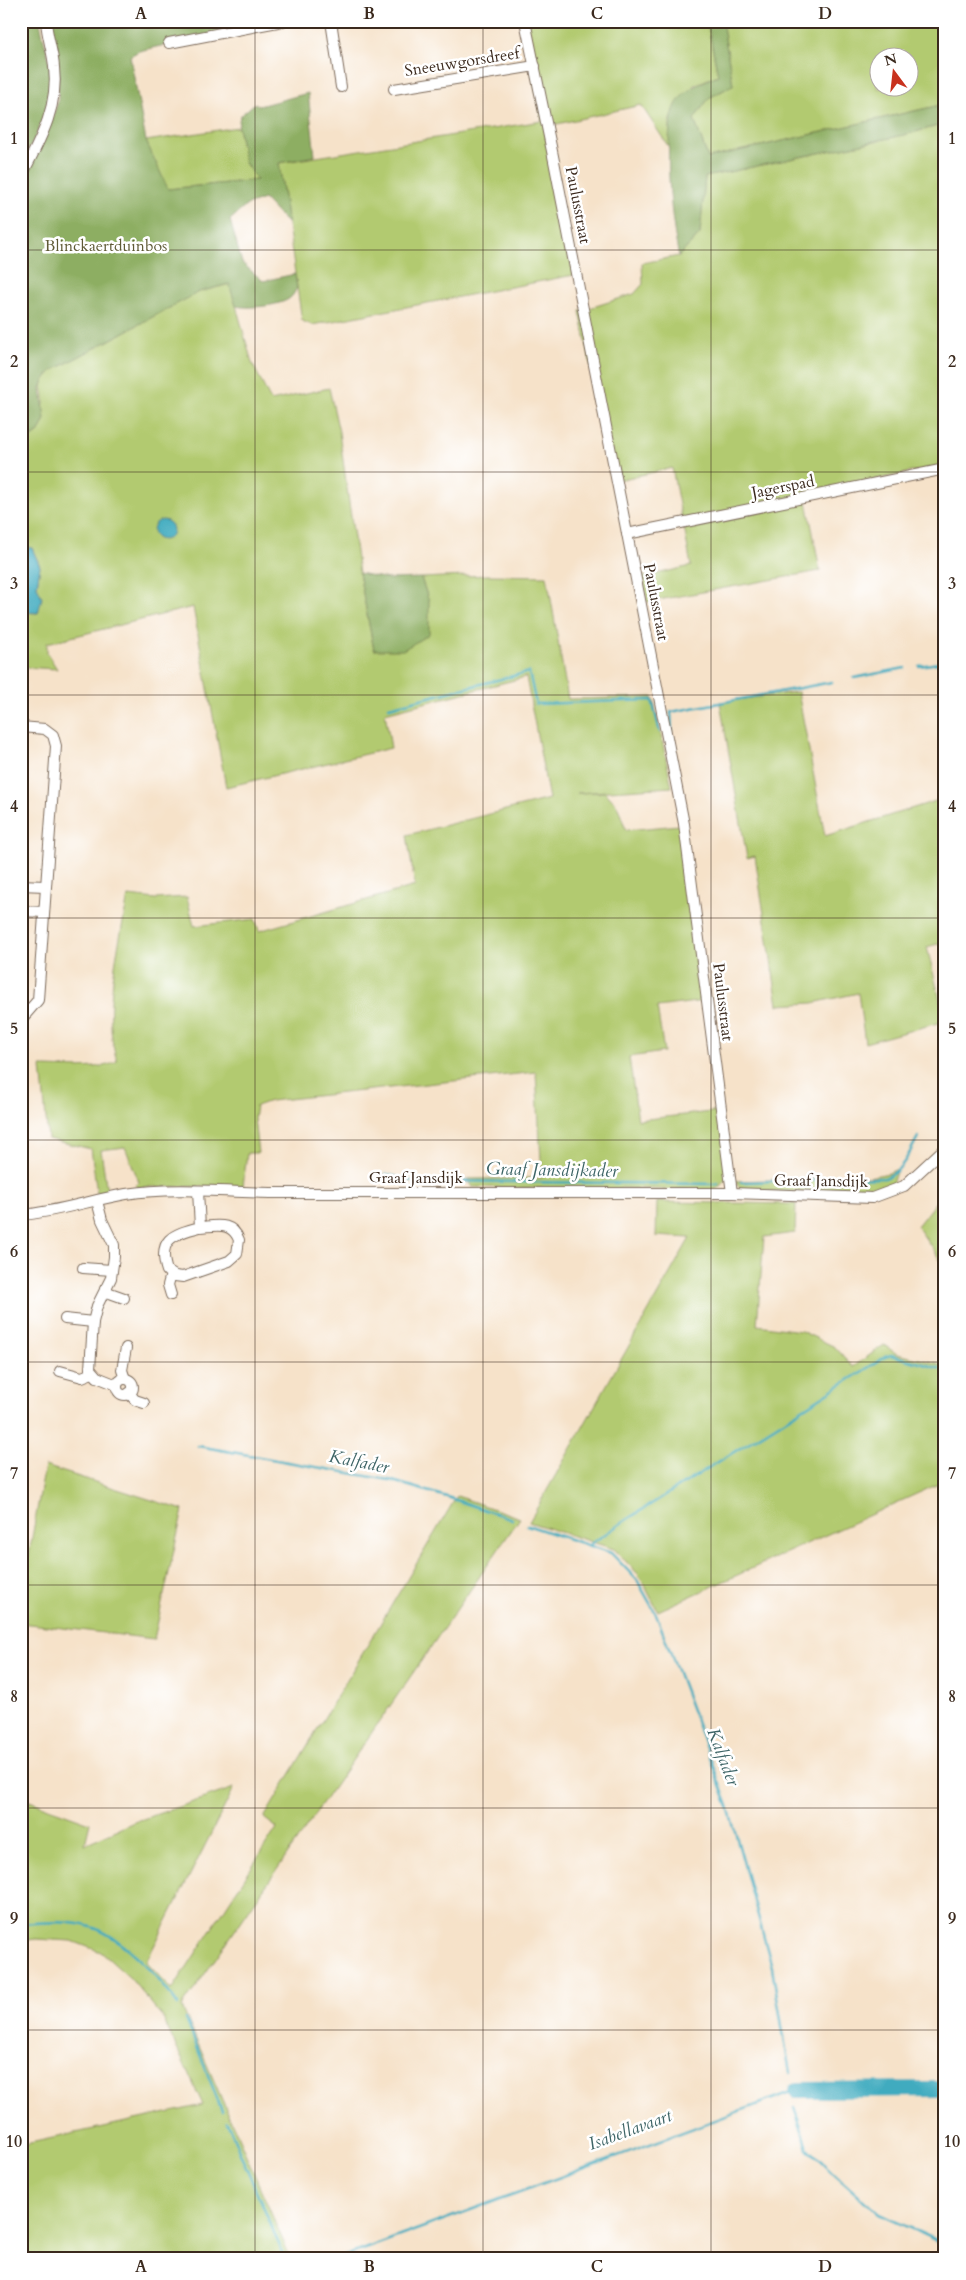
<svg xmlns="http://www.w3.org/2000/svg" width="966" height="2280" font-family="Cardo,serif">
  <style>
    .green { fill: #b2ca6f; stroke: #767a46; fill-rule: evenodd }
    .forest { fill: #8dae62; stroke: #646c40 }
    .water { fill: #40abbf; stroke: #3e6a6e }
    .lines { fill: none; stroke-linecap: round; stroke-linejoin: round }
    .stream { stroke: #40abbf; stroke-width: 2.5 }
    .river { stroke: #40abbf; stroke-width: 16 }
    .minor-casing { stroke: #7c6a5a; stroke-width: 12 }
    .minor { stroke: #fff; stroke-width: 10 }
    .grid { fill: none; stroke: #3b2a1e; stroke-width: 1; stroke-opacity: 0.55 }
    .labels { text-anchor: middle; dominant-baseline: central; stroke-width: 5; stroke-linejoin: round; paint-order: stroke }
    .street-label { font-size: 16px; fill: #3b2a1e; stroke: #fff }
    .park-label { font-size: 16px; fill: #5f5a36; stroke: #fff }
    .water-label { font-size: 18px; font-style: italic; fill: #3d6466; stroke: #fff }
    .neatline { fill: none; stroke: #3b2a1e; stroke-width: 2 }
    .grid-label { font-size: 16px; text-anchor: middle; font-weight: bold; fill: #3b2a1e }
  </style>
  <rect width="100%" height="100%" fill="#fff"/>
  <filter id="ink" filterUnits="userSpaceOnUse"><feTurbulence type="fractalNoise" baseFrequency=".02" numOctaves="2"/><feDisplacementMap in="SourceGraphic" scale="10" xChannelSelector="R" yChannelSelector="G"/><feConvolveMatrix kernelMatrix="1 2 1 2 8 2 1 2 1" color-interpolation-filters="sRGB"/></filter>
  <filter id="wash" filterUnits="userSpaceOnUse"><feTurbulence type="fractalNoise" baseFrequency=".0096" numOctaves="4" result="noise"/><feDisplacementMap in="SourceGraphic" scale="20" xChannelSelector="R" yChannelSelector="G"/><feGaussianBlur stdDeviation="1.12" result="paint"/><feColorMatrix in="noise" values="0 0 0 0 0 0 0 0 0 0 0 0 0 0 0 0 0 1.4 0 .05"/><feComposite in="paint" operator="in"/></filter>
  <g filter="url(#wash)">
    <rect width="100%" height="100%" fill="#f6e2c9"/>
    <g class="green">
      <polygon points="521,21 707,21 718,75 694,85 670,120 670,149 641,105 544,127 574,275 312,325 302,321 279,163 542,121"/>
      <path d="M722,21H945V104L708,158L694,119L709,98L733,85ZM878,58H908V88H878Z"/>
      <polygon points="945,124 945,465 682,520 672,468 614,481 580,311 634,294 643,284 642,263 679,256 700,234 705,177 904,135"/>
      <polygon points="238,127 245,163 257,180 167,189 146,141"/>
      <path d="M230,284L252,363L271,401L329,388L339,432L359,573L374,650L429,601L421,578L489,575L547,576L568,699L653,697L672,787L577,793L605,792L617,805L626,830L679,825L704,1001L657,1007L664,1052L629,1057L638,1120L720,1111L728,1177L718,1188L712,1191L621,1188L619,1190L472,1187L469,1179L542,1178L536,1072L270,1101L256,1106L254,1119L258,1153H247L243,1186L137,1187L136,1185L139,1182L125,1147L101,1150L107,1191L97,1193L91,1149L48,1139L41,1067C59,1067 104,1071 117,1061C101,1011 119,947 128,896L156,899L187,897L194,926L255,919L259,931L415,886L407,835L549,799L526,677L385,713L391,748L226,787L193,607L47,643V653L57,669L21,667V612L38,613L37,587L40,566L32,548L21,547V445L39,432C40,423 43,413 44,404C45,385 36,389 52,371L199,292Z"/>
      <polygon points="807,501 820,571 647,602 643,577 691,566 684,527"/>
      <polygon points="798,692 825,836 945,798 945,942 927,947 945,1021 865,1043 858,993 813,1003 778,1005 755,856 747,858 720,702"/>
      <polygon points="897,1169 892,1184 871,1193 746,1191 739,1187 735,1181 869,1177 889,1173"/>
      <polygon points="945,1190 945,1267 917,1226"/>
      <polygon points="657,1202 796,1204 795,1233 764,1237 757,1325 801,1331 835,1347 853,1367 884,1345 897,1354 945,1365 945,1481 658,1611 639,1575 614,1549 529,1522 690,1238 656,1236"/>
      <polygon points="45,1466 183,1510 154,1639 21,1623 21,1598"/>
      <polygon points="457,1496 520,1518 182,2007 291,2259 21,2259 21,2145 203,2105 162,2016 130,1978 101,1952 72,1941 36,1939 21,1941 21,1798 90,1823 85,1844 134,1822 234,1788 146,1962 172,1990 277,1828 264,1818"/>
    </g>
    <g class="forest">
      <path d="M21,21H40C42,37 48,51 50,67C54,104 37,133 21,165Z"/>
      <path d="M50,21H269L139,51L130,56L146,141L168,189L257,180L245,163L238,127L240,116L255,103L259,106L308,93L315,156L279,163L288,224L264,199L247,205L230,220L242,263L263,281L295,274L297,288C295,291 293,296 290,298C281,306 247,309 236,306L229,284L199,292L52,371L44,380L41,388L45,419L39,432L21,445V183L47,132L58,102V70Z"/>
      <path d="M707,21H722L733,85L709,98L694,119L708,158L945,104V124L904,135L705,177L700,234L679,256C671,225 661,130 677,103C686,88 703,82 718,75Z"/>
      <polygon points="359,573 388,579 421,578 429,601 429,634 403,650 374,650"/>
    </g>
    <g class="water">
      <circle cx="163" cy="530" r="10"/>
      <polygon points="21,547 32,548 40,566 37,586 42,598 38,613 21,612"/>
    </g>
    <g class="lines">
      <g class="stream">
        <polyline points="919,666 945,662"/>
        <polyline points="854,678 905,668"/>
        <polyline points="389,707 529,672 536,704 652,700 660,732"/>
        <polyline points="672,731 671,712 832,682"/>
        <polyline points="386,1174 411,1181 718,1184"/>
        <path d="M741,1182L885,1178C903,1171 909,1153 918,1137"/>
        <polyline points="198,1446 389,1480 450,1498 512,1519"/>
        <polyline points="527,1525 611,1553 637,1580 656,1614 728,1806 772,1967 790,2073"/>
        <polyline points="589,1545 626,1520 885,1357 891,1355 945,1370"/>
        <path d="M21,1924C44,1922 72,1920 94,1928C125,1939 160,1979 178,2005"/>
        <polyline points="186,2019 222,2111"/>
        <polyline points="794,2108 808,2148 835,2175 879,2214 945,2244"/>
        <polyline points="227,2122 284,2256"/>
        <polyline points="337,2259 797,2090"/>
      </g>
      <polyline class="river" points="797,2090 945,2089"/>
    </g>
  </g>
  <g filter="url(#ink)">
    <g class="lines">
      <g class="minor-casing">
        <g id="minor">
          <polyline points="331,21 341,87"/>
          <polyline points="525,21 553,156 684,824 732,1193"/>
          <polyline points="169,43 283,21"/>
          <polyline points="394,89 535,66"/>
          <path d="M21,177C39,142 59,108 54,67C53,52 47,37 46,21"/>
          <polyline points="627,534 945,469"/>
          <polyline points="21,727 45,729 53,735 56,746 38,1000 25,1015 21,1016"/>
          <polyline points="21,885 45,886"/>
          <polyline points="21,911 44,912"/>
          <path d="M198,1191L200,1227C172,1234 157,1240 167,1271L175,1276L183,1277L229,1261L237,1254L239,1240C232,1221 216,1226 200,1227"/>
          <polyline points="97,1201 102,1220 114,1245 114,1257 111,1278 97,1306 93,1322 90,1369 97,1377 117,1385"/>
          <path d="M21,1215C57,1212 91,1200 126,1194C173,1187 223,1192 271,1193H732L872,1198L904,1186L945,1148"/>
          <polyline points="83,1268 112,1270"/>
          <polyline points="171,1274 168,1285 171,1295"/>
          <polyline points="105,1289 110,1293 124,1298"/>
          <polyline points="65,1319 93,1322"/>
          <polyline points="60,1371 82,1377 92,1373"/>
          <polyline points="125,1379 122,1370 126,1348"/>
          <circle cx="125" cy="1387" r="8"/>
          <polyline points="129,1393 135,1400 144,1403"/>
        </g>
      </g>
      <use href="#minor" class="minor"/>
    </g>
  </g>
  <path class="grid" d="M255,21V2259M483,21V2259M711,21V2259M21,250H945M21,472H945M21,695H945M21,918H945M21,1140H945M21,1362H945M21,1585H945M21,1808H945M21,2030H945"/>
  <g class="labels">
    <g class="street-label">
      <text transform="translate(462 62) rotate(-9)">Sneeuwgorsdreef</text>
      <text transform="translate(578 205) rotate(79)">Paulusstraat</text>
      <text transform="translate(783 487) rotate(-11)">Jagerspad</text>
      <text transform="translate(656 602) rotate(79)">Paulusstraat</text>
      <text transform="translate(723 1002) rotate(83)">Paulusstraat</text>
      <text x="416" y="1178">Graaf Jansdijk</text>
      <text transform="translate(821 1181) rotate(1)">Graaf Jansdijk</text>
    </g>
    <g class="park-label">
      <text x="106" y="246">Blinckaertduinbos</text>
    </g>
    <g class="water-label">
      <text transform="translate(552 1170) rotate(1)">Graaf Jansdijkader</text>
      <text transform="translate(359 1462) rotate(11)">Kalfader</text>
      <text transform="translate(723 1757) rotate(69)">Kalfader</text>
      <text transform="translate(630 2130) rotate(-20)">Isabellavaart</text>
    </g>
  </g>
  <rect width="966" height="2280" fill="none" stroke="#fff" stroke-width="55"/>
  <g transform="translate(894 72) rotate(345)"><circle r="24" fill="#ffffff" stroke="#b1aaa5"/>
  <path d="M0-4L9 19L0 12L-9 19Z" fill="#c8321e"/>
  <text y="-8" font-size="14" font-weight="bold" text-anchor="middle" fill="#3b2a1e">N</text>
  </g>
  <rect x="28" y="28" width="910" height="2224" class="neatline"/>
  <g class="grid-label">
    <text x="141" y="19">A</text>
    <text x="369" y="19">B</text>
    <text x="597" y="19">C</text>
    <text x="825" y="19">D</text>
    <text x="14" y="144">1</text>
    <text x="952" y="144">1</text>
    <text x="14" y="367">2</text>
    <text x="952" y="367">2</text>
    <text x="14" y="589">3</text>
    <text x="952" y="589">3</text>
    <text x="14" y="812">4</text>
    <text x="952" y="812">4</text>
    <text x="14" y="1034">5</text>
    <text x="952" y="1034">5</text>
    <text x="14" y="1257">6</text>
    <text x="952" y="1257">6</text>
    <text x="14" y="1479">7</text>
    <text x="952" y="1479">7</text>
    <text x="14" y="1702">8</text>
    <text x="952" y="1702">8</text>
    <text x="14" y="1924">9</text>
    <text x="952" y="1924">9</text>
    <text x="14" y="2147">10</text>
    <text x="952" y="2147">10</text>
    <text x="141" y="2272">A</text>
    <text x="369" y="2272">B</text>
    <text x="597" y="2272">C</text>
    <text x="825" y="2272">D</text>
  </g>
</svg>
